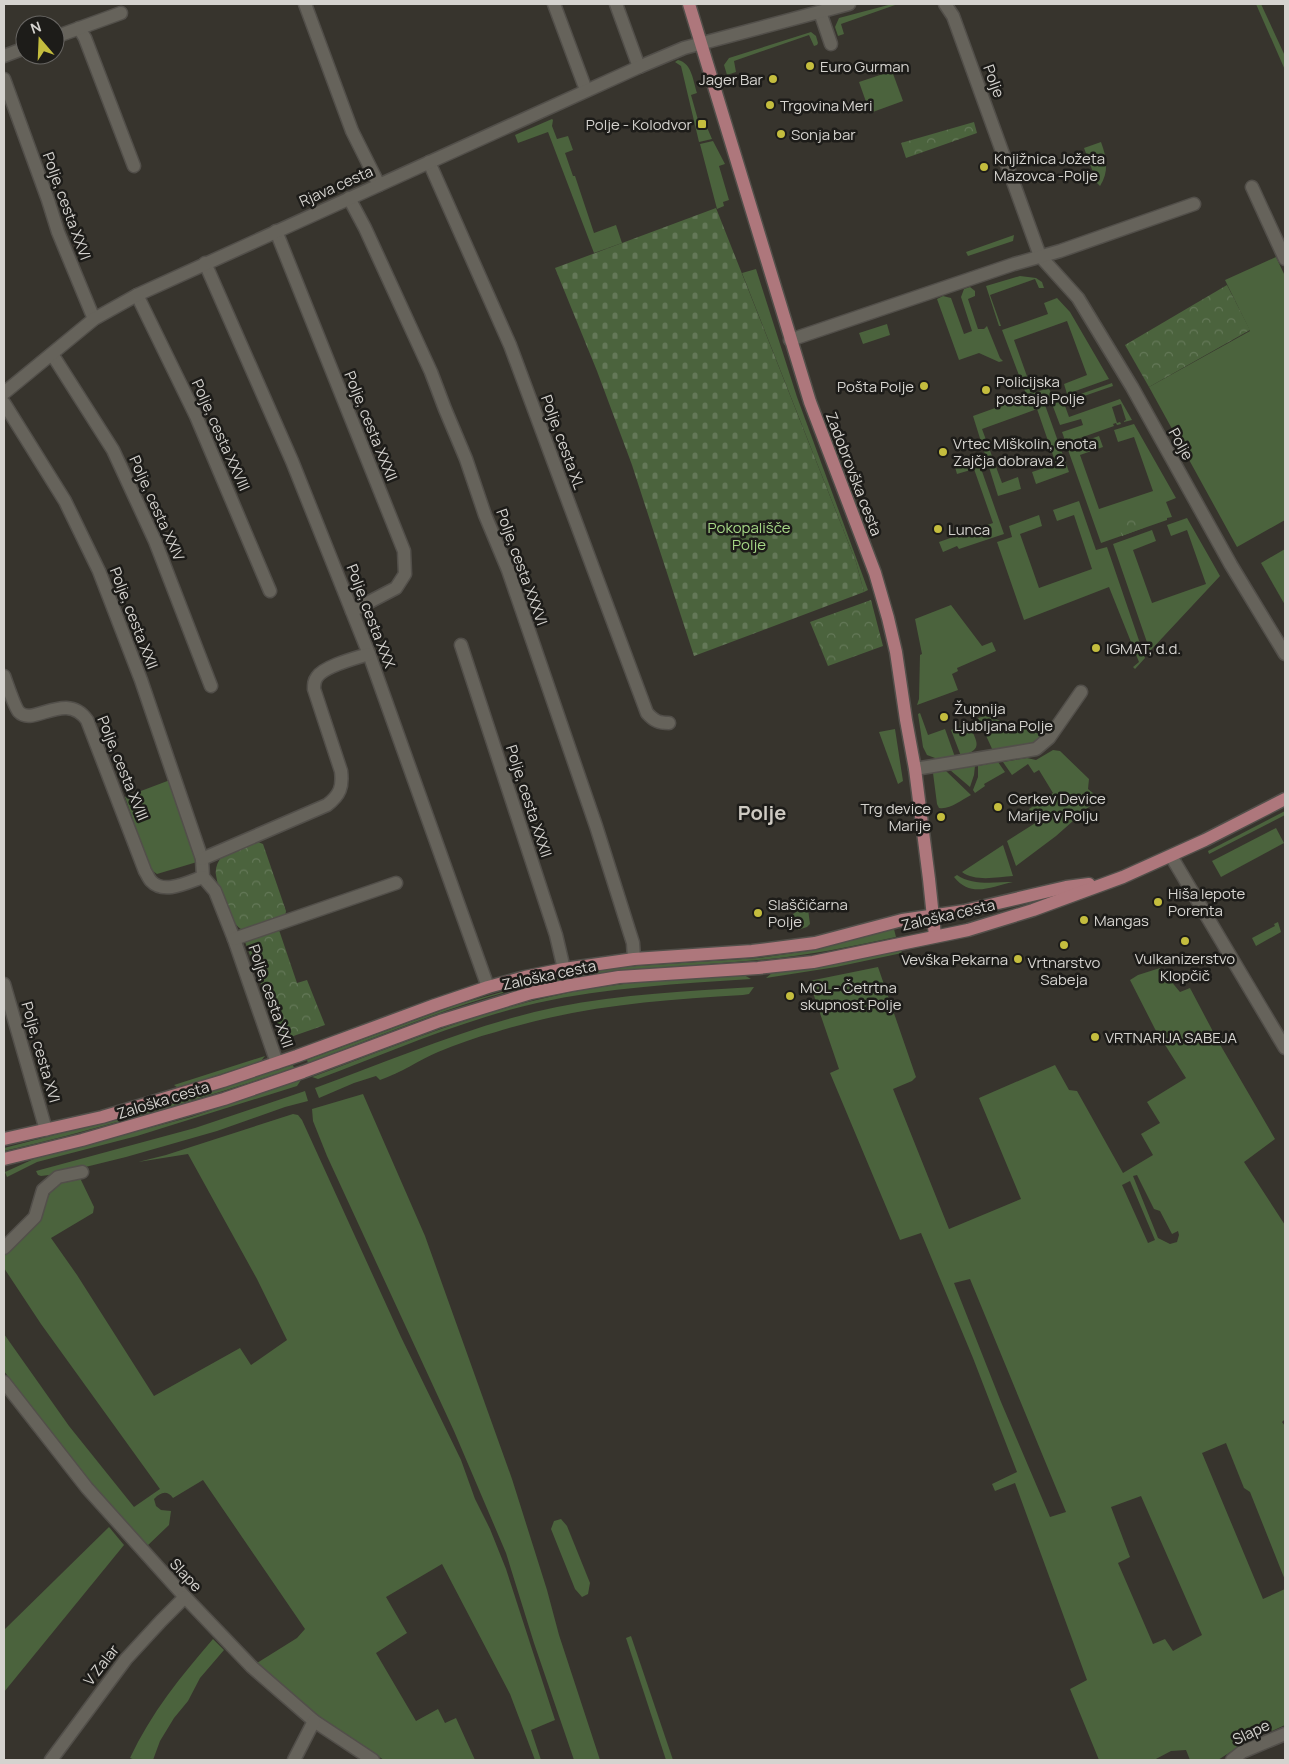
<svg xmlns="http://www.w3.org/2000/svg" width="1289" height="1764" font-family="Manrope,sans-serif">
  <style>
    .green { fill: #4b633d; fill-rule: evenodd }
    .cemetery { fill: url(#cemetery-stones) }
    .park { fill: url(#park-crowns) }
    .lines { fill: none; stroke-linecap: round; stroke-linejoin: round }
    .minor-casing { stroke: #524f4a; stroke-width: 15 }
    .major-casing { stroke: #524f4a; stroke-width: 15 }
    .minor { stroke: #66635b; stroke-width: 12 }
    .major { stroke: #ae777c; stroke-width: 12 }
    .poi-dot { fill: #c4bd3e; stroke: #1d1c19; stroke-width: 2 }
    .labels { text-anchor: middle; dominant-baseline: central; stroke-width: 5; stroke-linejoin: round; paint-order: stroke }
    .poi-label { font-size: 15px; fill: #d5d3cf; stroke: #1d1c19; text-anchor: start }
    .street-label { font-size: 15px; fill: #d5d3cf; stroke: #1d1c19 }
    .park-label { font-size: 15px; fill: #a6d887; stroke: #1d1c19 }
    .district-label { font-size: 20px; font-weight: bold; fill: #cecac2; stroke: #1d1c19 }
  </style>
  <defs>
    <pattern id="cemetery-stones" width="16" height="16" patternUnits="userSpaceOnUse" patternTransform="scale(1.25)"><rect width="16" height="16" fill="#4b633d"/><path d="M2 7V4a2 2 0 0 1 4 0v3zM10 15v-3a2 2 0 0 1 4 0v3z" fill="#647858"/></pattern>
    <pattern id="park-crowns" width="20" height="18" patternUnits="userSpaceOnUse" patternTransform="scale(1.25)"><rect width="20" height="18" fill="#4b633d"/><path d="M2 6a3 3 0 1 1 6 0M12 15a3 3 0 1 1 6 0" fill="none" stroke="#647858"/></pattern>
  </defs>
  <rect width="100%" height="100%" fill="#37342d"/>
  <g class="green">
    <polygon points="892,4 898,4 841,24 844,34 838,36 835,27 839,18"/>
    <polygon points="1256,4 1261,4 1285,56 1285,70"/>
    <polygon points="811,32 816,36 818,43 817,45 814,46 809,35 734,61 736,72 727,75 724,65 729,58"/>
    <path d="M678,60C692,63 693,81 697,93L691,95L700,127L706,125L712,139L699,142L681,66L675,62Z"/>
    <polygon points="892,71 903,101 870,113 859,82"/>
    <polygon points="552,119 553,120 552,126 557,139 568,136 573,150 565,153 573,176 575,176 594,233 616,225 622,243 594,253 548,132 518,143 515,135"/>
    <polygon points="713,141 725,164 719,166 729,200 723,202 724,206 717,209 700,144"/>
    <path d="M1101,142C1107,158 1109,172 1100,186L1097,183L1084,148Z"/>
    <polygon points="1014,235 1013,241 968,256 966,252"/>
    <polygon points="1276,257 1285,276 1285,520 1237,547 1149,387 1250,331 1225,280"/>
    <polygon points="756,269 797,397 868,590 864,592 856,562 742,273"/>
    <polygon points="1020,276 1036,278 1042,282 1044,288 1039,288 1035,279 990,295 1001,326 999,326 986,286"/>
    <polygon points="970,287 975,291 975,296 968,299 978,329 984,329 987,326 1000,358 1003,361 999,362 979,353 959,360 937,299 943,296 951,298 964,334 972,331 961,297 964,289"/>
    <polygon points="1057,298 1070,312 1109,379 1067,394 1064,384 1087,375 1067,321 1014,340 1033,393 1049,388 1053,399 1037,404 1031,393 1026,394 1002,330 1048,314 1044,303"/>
    <polygon points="887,324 890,335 863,344 859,333"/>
    <polygon points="1112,383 1113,386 1064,403 1069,417 1120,399 1132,420 1124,422 1124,421 1126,420 1121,404 1112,407 1117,423 1120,422 1121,424 1117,425 1116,423 1113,424 1114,426 1066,443 1062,432 1083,425 1081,419 1060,425 1052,404"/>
    <polygon points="1026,397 1032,400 1035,407 1045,405 1069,472 1036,484 1032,472 1056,464 1037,409 982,429 1002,483 1018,477 1021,489 998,496 973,416"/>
    <polygon points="1134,424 1176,498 1166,502 1172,517 1167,518 1167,520 1101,543 1067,447 1099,436 1103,447 1080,455 1099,509 1153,491 1134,437 1118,442 1114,430"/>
    <polygon points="978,460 1004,534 959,549 957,546 943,552 939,542 993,523 974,469 957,474 955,467"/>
    <polygon points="1079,501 1096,550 1107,547 1145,658 1135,669 1133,667 1139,662 1109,587 1024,620 997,542 1012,537 1009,526 1039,515 1042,526 1020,534 1039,588 1092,569 1074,515 1057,521 1053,510"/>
    <polygon points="1187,518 1220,576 1150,651 1113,544 1152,530 1156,541 1133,550 1152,603 1206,584 1187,530 1171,536 1167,525"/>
    <polygon points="1285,549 1285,605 1261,563"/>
    <polygon points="951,605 982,646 992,642 996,651 957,668 958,671 952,674 958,690 917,705 919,699 920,655 922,654 915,619"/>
    <polygon points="920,713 928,735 945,729 955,757 936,760 935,758 927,755 923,747 918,714"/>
    <polygon points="985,716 1043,733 1032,744 993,751 978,718"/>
    <path d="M969,723C976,742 985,749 961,756L951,730Z"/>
    <polygon points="895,729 903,781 898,784 879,732"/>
    <polygon points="1053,750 1060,751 1089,779 1088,789 1099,798 1056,836 1016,866 1007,841 1037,822 1029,809 1053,793 1039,770 1034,773 1028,764 1012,775 1003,762 1027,758 1036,760"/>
    <polygon points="998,762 1005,772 984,784 985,786 975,793 973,790 978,777 978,766"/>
    <polygon points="975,766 974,775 970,787 950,770"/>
    <path d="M946,771L971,795C961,800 950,810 939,808L937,804L933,773Z"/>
    <polygon points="170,780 197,862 157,874 150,869 125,797"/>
    <polygon points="1285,811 1285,815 1209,854 1208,851"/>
    <polygon points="1276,828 1284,843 1221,877 1212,861"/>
    <path d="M1003,845L1013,876C998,877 975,882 962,872Z"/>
    <path d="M957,875C973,886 995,882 1013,882C990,887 971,898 954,877Z"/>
    <polygon points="805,906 808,909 810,924 807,927 798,930 793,914"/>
    <polygon points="1278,922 1281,932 1256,946 1252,938 1275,926 1274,924"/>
    <path d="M894,929L896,937C850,947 805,956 758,960C697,966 635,967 574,977C482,992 395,1030 308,1063L307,1060L459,1004L538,982L621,967L758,958L815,950Z"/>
    <polygon points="901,950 902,953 836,967 766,978 772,973 835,964"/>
    <path d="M878,967L916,1077L912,1081L893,1089L949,1229L1021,1199L979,1098L1055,1065L1069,1090L1077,1091L1123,1173L1153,1155L1141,1134L1160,1123L1147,1102L1186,1078L1155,1029L1130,980L1138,975L1160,968L1180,992L1190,988L1218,1041L1275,1139L1244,1162L1285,1225V1419L1282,1422L1285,1426V1580L1250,1492L1244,1488L1226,1443L1202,1453L1263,1599L1285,1589V1725L1272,1731L1270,1727L1264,1729L1257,1725L1252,1726L1255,1736L1218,1760H1190L1186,1750L1171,1751L1154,1760H1099L1070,1689L1087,1680L1015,1483L995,1491L992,1484L1017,1472L973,1358L921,1233L900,1240L830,1073L839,1069L809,981ZM1137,1175L1154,1209L1160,1211L1172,1234L1178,1231L1179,1235L1177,1242L1170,1244L1158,1238L1133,1176ZM1130,1181L1155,1240L1148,1243L1122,1185ZM970,1279L1066,1512L1050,1517L1001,1402L954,1283ZM1141,1496L1202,1635L1173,1651L1165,1639L1153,1644L1118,1563L1130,1557L1111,1507Z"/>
    <path d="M744,975L751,979C679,984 608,987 537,1003C462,1020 390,1052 318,1079L312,1077C403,1043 493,1005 589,989C640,980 693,979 744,975Z"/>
    <path d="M754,987L749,994L743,995C657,1000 579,1006 496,1032C477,1037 457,1044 438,1052C419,1060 401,1073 380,1080L376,1076L354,1083L319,1098L315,1088C395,1059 474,1024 557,1007C622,994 688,991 754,987Z"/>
    <polygon points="265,1056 261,1061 178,1088 174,1085"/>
    <path d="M293,1065L294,1068C198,1100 102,1128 4,1151V1148L151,1110Z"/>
    <polygon points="301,1080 297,1086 137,1136 37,1162 7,1177 5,1172 36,1158 191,1117"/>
    <polygon points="305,1091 308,1101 285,1107 217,1131 126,1157 57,1174 41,1176 38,1175 36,1171 195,1128"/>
    <polygon points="363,1094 425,1236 512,1479 547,1590 559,1635 600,1760 574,1760 534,1643 506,1553 454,1431 327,1156 313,1121 312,1109"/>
    <path d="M293,1114L298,1115L302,1120L401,1337L461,1460L475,1499L490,1529L506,1569L555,1720L531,1730L541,1760H535L510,1694L442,1564L386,1597L407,1633L376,1653L416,1721L438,1709L445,1723L456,1718L475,1760H384L308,1710L257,1663L297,1638L305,1629L203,1480L173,1498C167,1490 161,1492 154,1499L156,1506L161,1510L171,1511L169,1525L146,1547L103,1498L31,1408L4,1371V1334L69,1426L134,1507L160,1489L41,1324L4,1268V1253L38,1219L50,1193L61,1183L80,1178L94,1207L93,1213L51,1238L77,1275L154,1396L240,1348L251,1365L287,1340L257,1279L188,1154L138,1162L166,1155Z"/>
    <polygon points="561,1519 567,1526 590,1583 588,1594 582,1597 575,1589 551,1529 554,1521"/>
    <polygon points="109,1527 124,1545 4,1692 4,1630"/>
    <polygon points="631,1636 673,1760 666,1760 626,1638"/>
    <path d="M213,1639L224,1650L200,1678L188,1701L174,1718L160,1741L153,1760H135L130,1758C151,1713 181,1676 213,1639Z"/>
  </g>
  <polygon class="cemetery" points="716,208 856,562 864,592 694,656 632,465 597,371 555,268"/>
  <g class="park">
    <polygon points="974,122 977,133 906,158 901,143"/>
    <polygon points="1227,285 1250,330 1149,387 1125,345"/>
    <polygon points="1139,517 1143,528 1122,536 1118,524"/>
    <polygon points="871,600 883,646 828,666 810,622"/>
    <path d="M258,842L263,844L286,911L285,917L243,930C230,925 218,889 216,875C215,869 217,862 222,857C229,851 249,845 258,842Z"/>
    <polygon points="279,930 297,983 307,980 325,1025 282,1040 245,942"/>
  </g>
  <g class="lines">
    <g class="minor-casing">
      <g id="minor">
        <polyline points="305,4 352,131 379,185"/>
        <polyline points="554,4 586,90"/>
        <polyline points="616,4 639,67"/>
        <polyline points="945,4 953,16 1040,256 1078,298 1132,387 1231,565 1285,654"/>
        <polyline points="820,12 831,44"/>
        <polyline points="79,28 85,38 134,166"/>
        <polyline points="55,37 121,13"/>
        <polyline points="4,56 25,48"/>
        <polyline points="4,79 48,200 58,232 94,319"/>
        <path d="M429,162L510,345L647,713C654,721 659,723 669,723"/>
        <polyline points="1252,187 1285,259"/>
        <polyline points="349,198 365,228 431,372 445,409 466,459 485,515 508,570 596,826 633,943 634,959"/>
        <polyline points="276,231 404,551 405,574 396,588 352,611"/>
        <polyline points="205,263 292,461 369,654 488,987"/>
        <polyline points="137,295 196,416 270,591"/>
        <polyline points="790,340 1014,264 1060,251 1194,204"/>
        <polyline points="52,354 113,450 155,541 211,686"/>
        <polyline points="4,393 94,319 137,295 639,67 684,48 849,4"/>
        <polyline points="4,403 65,501 99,571 141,680 202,859 203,877 215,891 234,939 277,1063"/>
        <polyline points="461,645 556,935 564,969"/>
        <path d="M4,676C7,684 15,708 19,712C33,727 66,690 87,720L145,871C147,874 149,879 151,881C164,895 188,882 203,877"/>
        <polyline points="915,769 1036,749 1049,738 1081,692"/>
        <polyline points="1171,856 1285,1048"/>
        <path d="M202,859L327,805C340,795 343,787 341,771L314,689C314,684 314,681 317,677C324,666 356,658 369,654"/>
        <polyline points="234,939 396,883"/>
        <polyline points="4,984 46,1130"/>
        <polyline points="4,1248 35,1217 43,1190 58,1177 82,1172"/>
        <polyline points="4,1382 87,1488 185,1597 252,1667 314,1721 373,1760"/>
        <polyline points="51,1760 126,1659 161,1621 185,1597"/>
        <polyline points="294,1760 314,1721"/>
        <polyline points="1232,1760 1242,1752 1285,1734"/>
      </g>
    </g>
    <g class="major-casing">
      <g id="major">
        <polyline points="689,4 810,402 875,573 888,618 896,652 906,720 915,769 929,879 935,936"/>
        <polyline points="4,1139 102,1117 223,1081 297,1056 435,1005 488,987 525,977 564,969 634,959 752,951 815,943 902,920 964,911 1066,887 1089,884"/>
        <polyline points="4,1159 82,1140 224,1099 303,1072 440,1021 531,993 571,985 619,977 758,968 813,962 968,930 1033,910 1123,877 1205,840 1285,799"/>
      </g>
    </g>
    <use href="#minor" class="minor"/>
    <use href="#major" class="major"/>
  </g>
  <g class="poi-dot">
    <circle cx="810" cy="66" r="5"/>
    <circle cx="773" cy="79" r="5"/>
    <circle cx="770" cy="105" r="5"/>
    <rect x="697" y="119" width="10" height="10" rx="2.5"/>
    <circle cx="781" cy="134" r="5"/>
    <circle cx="984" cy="167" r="5"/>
    <circle cx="924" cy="386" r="5"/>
    <circle cx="986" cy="390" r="5"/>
    <circle cx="943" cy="452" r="5"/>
    <circle cx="938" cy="529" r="5"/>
    <circle cx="1096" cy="648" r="5"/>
    <circle cx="944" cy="717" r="5"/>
    <circle cx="998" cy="807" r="5"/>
    <circle cx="941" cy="817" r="5"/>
    <circle cx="1158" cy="902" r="5"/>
    <circle cx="758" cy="913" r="5"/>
    <circle cx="1084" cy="920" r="5"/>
    <circle cx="1185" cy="941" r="5"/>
    <circle cx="1064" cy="945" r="5"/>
    <circle cx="1018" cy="959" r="5"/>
    <circle cx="790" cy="996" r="5"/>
    <circle cx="1095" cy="1037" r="5"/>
  </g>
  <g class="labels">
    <g class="poi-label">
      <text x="820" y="66">Euro Gurman</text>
      <text x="763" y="79" text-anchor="end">Jager Bar</text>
      <text x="780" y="105">Trgovina Meri</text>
      <text x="692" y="124" text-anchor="end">Polje - Kolodvor</text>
      <text x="791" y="134">Sonja bar</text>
      <text x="994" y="158">Knjižnica Jožeta<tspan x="994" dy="17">Mazovca -Polje</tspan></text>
      <text x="996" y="381">Policijska<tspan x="996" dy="17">postaja Polje</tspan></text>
      <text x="914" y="386" text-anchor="end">Pošta Polje</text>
      <text x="953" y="443">Vrtec Miškolin, enota<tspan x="953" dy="17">Zajčja dobrava 2</tspan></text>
      <text x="948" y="529">Lunca</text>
      <text x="1106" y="648">IGMAT, d.d.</text>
      <text x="954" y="708">Župnija<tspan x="954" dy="17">Ljubljana Polje</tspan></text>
      <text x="1008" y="798">Cerkev Device<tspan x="1008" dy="17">Marije v Polju</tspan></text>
      <text x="931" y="808" text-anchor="end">Trg device<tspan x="931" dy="17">Marije</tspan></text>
      <text x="1168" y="893">Hiša lepote<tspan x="1168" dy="17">Porenta</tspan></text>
      <text x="768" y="904">Slaščičarna<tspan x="768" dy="17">Polje</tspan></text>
      <text x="1094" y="920">Mangas</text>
      <text x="1185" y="958" text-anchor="middle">Vulkanizerstvo<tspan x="1185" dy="17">Klopčič</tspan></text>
      <text x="1008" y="959" text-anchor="end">Vevška Pekarna</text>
      <text x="1064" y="962" text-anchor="middle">Vrtnarstvo<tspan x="1064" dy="17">Sabeja</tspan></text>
      <text x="800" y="987">MOL - Četrtna<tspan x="800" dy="17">skupnost Polje</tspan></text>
      <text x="1105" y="1037">VRTNARIJA SABEJA</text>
    </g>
    <g class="street-label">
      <text transform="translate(994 81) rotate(70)">Polje</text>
      <text transform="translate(336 186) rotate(-24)">Rjava cesta</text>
      <text transform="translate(67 206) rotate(70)">Polje, cesta XXVI</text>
      <text transform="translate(371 426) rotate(68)">Polje, cesta XXXII</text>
      <text transform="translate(221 435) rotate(66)">Polje, cesta XXVIII</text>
      <text transform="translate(563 442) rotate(70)">Polje, cesta XL</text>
      <text transform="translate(1181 444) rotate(61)">Polje</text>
      <text transform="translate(854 474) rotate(69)">Zadobrovška cesta</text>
      <text transform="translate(157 508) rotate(66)">Polje, cesta XXIV</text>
      <text transform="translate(522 567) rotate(70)">Polje, cesta XXXVI</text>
      <text transform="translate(371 616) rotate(69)">Polje, cesta XXX</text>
      <text transform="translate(134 618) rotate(69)">Polje, cesta XXII</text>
      <text transform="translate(123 768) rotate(68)">Polje, cesta XVIII</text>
      <text transform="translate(529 801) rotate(72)">Polje, cesta XXXII</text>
      <text transform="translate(948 915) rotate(-13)">Zaloška cesta</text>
      <text transform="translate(549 975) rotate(-12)">Zaloška cesta</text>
      <text transform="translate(271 996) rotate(71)">Polje, cesta XXII</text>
      <text transform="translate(41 1052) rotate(74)">Polje, cesta XVI</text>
      <text transform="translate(163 1100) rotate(-17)">Zaloška cesta</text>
      <text transform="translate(186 1575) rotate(47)">Slape</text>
      <text transform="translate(101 1665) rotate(-52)">V Zalar</text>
      <text transform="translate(1251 1732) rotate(-25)">Slape</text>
    </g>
    <g class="park-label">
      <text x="749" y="527">Pokopališče<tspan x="749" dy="17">Polje</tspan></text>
    </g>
    <g class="district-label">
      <text x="762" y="812">Polje</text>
    </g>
  </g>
  <rect width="1289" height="1764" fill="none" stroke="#d5d3cf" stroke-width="10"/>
  <g transform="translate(40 40) rotate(341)"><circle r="24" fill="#1d1c19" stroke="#676562"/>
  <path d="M0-4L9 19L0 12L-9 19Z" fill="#c4bd3e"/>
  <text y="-8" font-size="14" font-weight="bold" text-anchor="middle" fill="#d5d3cf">N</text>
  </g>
</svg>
